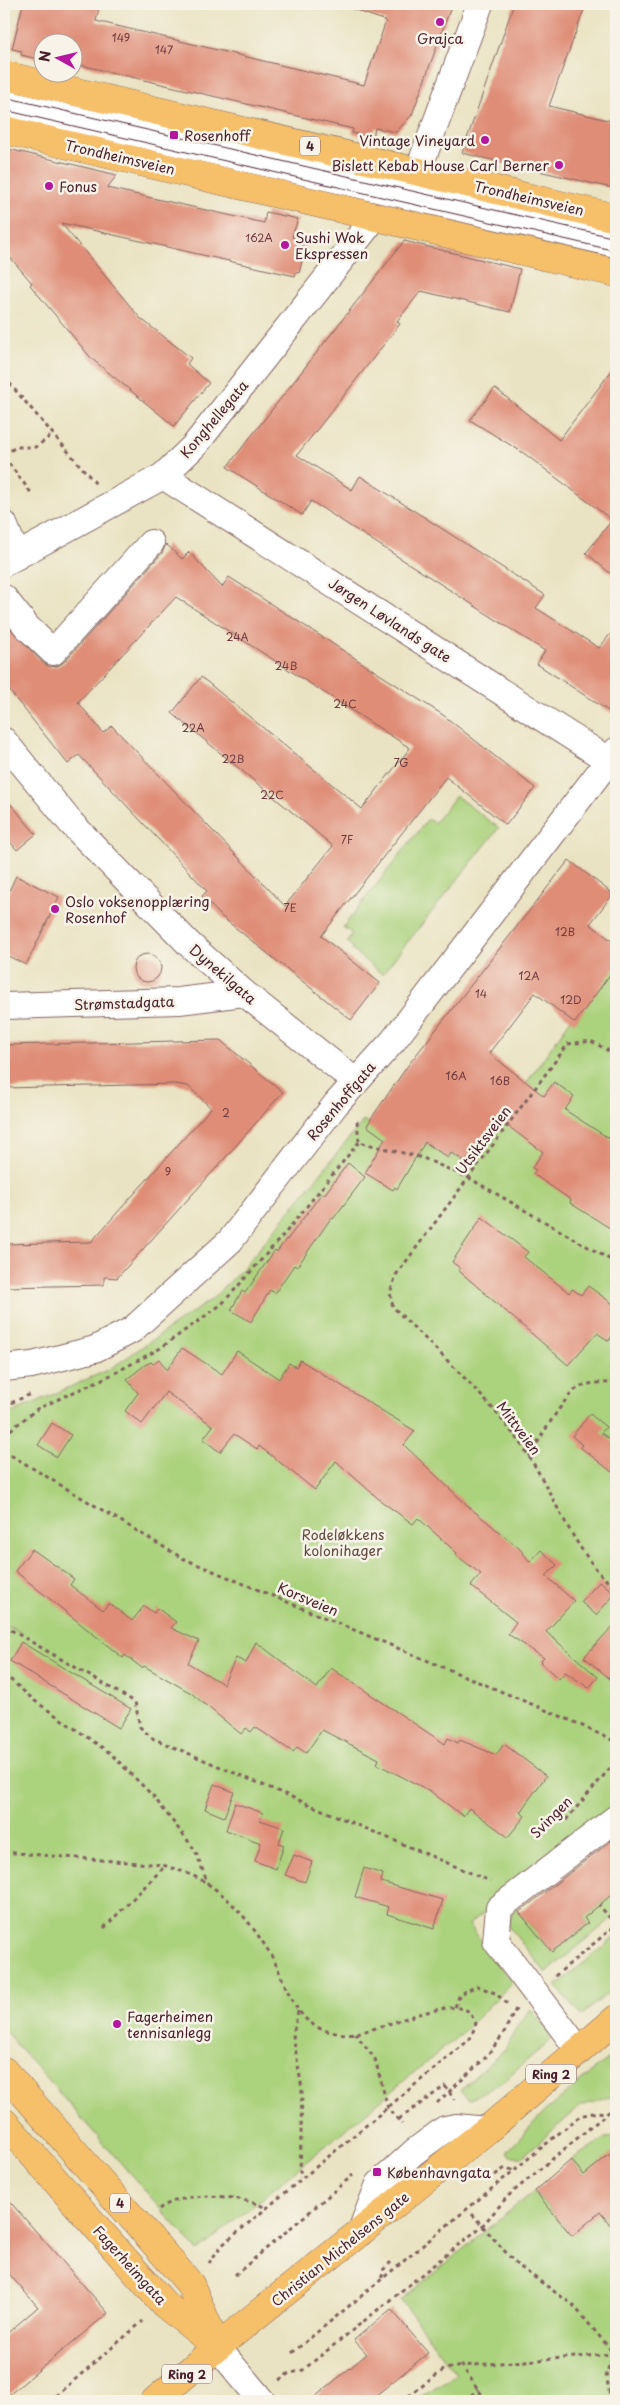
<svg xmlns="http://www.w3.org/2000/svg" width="620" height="2405" font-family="'Playpen Sans',sans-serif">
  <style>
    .green { fill: #abd27d; stroke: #7a7854 }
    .building { fill: #df8d77; fill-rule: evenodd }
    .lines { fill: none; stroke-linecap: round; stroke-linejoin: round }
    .minor-casing { stroke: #826460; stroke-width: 28 }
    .major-casing { stroke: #826460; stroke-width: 29 }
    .path { stroke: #826460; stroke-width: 3; stroke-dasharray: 4 4; stroke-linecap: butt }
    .minor { stroke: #fff; stroke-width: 26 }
    .major { stroke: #f6c06b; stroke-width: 28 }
    .tram { stroke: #4a1f2b; stroke-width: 1 }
    .poi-dot { fill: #b5179e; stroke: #f7f3e8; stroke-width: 2 }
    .labels { text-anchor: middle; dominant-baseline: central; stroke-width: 5; stroke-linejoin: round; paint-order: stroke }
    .number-label { font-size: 11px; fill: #6f3a3e }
    .shield { fill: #f7f3e8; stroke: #7e5f64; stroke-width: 1 }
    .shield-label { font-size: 12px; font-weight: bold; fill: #4a1f2b }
    .poi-label { font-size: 14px; fill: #4a1f2b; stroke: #f7f3e8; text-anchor: start }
    .street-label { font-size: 14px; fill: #4a1f2b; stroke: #f7f3e8 }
    .park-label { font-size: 14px; fill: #624c40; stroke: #f7f3e8 }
  </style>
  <rect width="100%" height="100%" fill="#f7f3e8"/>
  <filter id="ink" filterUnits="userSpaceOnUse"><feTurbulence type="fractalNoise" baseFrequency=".02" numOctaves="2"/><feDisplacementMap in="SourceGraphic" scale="10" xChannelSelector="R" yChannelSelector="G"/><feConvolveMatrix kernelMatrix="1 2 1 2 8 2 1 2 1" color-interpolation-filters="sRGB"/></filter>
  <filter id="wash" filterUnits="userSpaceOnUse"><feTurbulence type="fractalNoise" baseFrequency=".0096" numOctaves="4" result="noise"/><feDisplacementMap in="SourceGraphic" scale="20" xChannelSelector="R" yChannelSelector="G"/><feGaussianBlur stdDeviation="1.12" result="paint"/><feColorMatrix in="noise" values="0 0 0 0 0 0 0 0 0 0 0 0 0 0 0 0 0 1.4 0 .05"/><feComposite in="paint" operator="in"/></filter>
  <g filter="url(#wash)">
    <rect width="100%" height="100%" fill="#eae3c3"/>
    <g class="green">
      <polygon points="456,796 499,828 382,974 352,950 353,948 347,942 352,934 343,927 428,819 434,823"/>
      <polygon points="616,954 616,1809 469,1924 512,1983 462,2033 198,2251 4,2030 4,1624 22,1634 4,1621 4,1418 7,1415 110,1369 212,1299 244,1267 364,1120 390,1143 407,1133 448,1157 451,1153 466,1162 484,1144"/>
      <polygon points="616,1891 616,1915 546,1973 507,1925 515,1907 552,1952 588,1923 584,1918"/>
      <polygon points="616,1936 616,1986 581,2016 556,1986"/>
      <polygon points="531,2009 553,2038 502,2082 469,2100 460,2090 506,2048 517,2026"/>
      <polygon points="616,2052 616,2095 581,2106 522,2157 513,2157 507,2152 543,2113"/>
      <polygon points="616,2137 616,2157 613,2153 584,2175 571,2160 605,2138"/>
      <polygon points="534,2191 572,2236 599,2211 616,2232 616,2401 414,2401 456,2374 401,2300"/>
    </g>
    <g id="blocks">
      <g class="building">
        <polygon points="23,4 100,4 96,21 364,85 386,21 347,7 347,4 452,4 412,115 396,132 375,128 373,138 352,133 353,129 72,63 72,42 42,42 42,60 21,55 22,51 12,49"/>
        <polygon points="514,4 586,4 549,106 616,122 616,189 462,153"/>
        <polygon points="4,148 117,175 107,188 264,223 266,212 298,219 292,237 307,241 299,273 296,272 295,276 61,223 140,318 191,358 187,364 209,383 174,426 92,359 30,285 32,283 4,250"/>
        <polygon points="404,241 520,269 510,312 421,291 397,321 400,324 297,455 352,490 360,476 545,595 536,608 599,648 616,627 616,716 537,664 545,651 311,501 302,515 227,467"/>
        <polygon points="616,365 616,578 586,553 612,520 525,454 470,420 495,388 559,440"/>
        <path d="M166,544L182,559L189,552L222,587L229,577L443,715L535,788L506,825L446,777L321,936L380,983L351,1020L222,917L202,896L207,891L79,755L68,764L4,684V622L43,663L50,667L58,666L64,662L162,553ZM176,597L410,748L362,809L201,677L172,713L333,846L285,906L112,726L103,733L78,702Z"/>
        <polygon points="4,796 36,834 17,850 4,835"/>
        <polygon points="569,860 613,894 590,924 616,944 616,966 575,1023 535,993 489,1053 544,1096 554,1082 574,1096 565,1110 616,1143 616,1232 570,1203 571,1200 533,1174 536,1170 532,1168 543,1152 501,1121 484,1144 480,1140 466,1162 451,1153 448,1158 425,1142 397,1189 395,1187 393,1190 365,1173 385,1139 367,1126 372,1117 409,1064"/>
        <polygon points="16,876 59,897 26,965 4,954 4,902"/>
        <circle cx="147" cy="968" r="14"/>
        <polygon points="220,1040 283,1092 226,1157 117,1278 104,1277 104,1285 4,1287 4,1244 91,1242 211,1108 188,1086 175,1084 4,1088 4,1045"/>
        <polygon points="348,1163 365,1177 333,1219 331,1218 297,1267 294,1265 275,1293 270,1290 251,1322 231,1310 242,1291 245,1293 275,1250 277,1252 286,1239 287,1240 322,1193 324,1195"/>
        <polygon points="482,1217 528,1252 524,1257 569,1293 572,1289 581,1295 588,1286 616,1306 616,1329 609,1341 597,1333 568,1365 458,1270 460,1268 452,1262"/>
        <polygon points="182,1348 222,1374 237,1351 279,1379 289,1363 296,1367 300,1360 415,1431 404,1445 426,1466 469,1507 519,1548 530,1562 541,1550 557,1565 546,1576 574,1601 546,1632 598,1677 589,1688 565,1672 559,1679 540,1662 544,1658 508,1634 516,1622 471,1586 481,1574 456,1555 457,1553 418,1518 413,1524 381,1501 336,1461 315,1490 259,1446 257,1449 234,1434 220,1452 203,1439 213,1426 166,1392 142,1424 125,1411 138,1393 127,1379 145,1365 151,1362 153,1364 159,1359 167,1370"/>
        <polygon points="590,1414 606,1427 601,1433 616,1444 616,1475 580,1447 582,1445 572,1436"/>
        <polygon points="52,1423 71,1435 57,1457 38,1445"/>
        <polygon points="32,1549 74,1579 70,1585 103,1610 109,1603 132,1621 144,1606 154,1613 157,1608 176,1622 171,1628 199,1641 188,1663 223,1684 236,1658 246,1663 256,1642 317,1688 331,1668 445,1744 448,1738 458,1743 460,1740 496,1755 504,1744 546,1776 520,1812 525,1816 508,1837 469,1808 463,1816 430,1791 377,1764 379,1759 322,1730 306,1753 297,1747 293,1752 255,1727 251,1732 246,1728 241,1734 191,1693 144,1666 142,1668 125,1655 123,1658 15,1571"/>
        <polygon points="600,1581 615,1594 596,1615 581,1602"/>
        <polygon points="616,1623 616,1684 584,1657"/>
        <polygon points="21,1642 131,1709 119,1728 10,1661"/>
        <polygon points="214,1784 234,1792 224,1817 205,1809"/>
        <polygon points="235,1803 263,1813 260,1820 284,1828 279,1843 284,1845 276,1869 255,1861 261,1843 226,1830"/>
        <polygon points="616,1837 616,1891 584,1918 588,1923 552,1952 519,1912"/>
        <polygon points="294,1855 312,1862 305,1882 285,1875"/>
        <polygon points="364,1868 383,1874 381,1882 443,1900 434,1929 387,1914 389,1907 355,1897"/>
        <polygon points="616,2149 616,2232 600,2212 572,2236 535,2191 571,2160 584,2175"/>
        <polygon points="4,2195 108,2313 4,2399 4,2336 38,2307 4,2268"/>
        <polygon points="391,2309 428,2353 369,2401 310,2401 367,2354 354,2340"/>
      </g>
    </g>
  </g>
  <g filter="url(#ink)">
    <use href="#blocks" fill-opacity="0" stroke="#826460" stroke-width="1"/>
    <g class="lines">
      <g class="minor-casing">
        <g id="minor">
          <polyline points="4,103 616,244"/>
          <polyline points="418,171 480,4"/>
          <polyline points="163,476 616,765"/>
          <polyline points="4,524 17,556"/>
          <polyline points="4,563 163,476 195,445 375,217"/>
          <polyline points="4,598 27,627 53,652 151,543"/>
          <polyline points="4,741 71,823 190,945 244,993 355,1081"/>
          <polyline points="4,1006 179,1001 244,993"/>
          <polyline points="4,1368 32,1365 95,1349 132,1330 230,1241 336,1104 393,1041 616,751"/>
          <polyline points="579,2050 496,1941 499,1908 616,1818"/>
          <polyline points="360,2233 379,2184 414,2152 445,2129 456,2127 487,2130"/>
          <polyline points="217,2347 262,2401"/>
        </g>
      </g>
      <g class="major-casing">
        <g id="major">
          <polyline points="4,75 616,218"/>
          <polyline points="4,130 616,273"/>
          <polyline points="4,2071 190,2284 217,2347"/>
          <polyline points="4,2122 164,2304 215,2345"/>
          <polyline points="155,2401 217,2347 487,2130 616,2019"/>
        </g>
      </g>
      <g class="path">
        <polyline points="4,377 96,484"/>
        <polyline points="4,455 16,447 36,447 53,434"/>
        <polyline points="4,457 32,494"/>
        <path d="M616,1055L591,1041L568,1044L396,1275L390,1293L393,1307C433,1347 476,1386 511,1431C551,1480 567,1547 616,1589"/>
        <polyline points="357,1121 359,1142 423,1158 469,1178 616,1263"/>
        <polyline points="4,1406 31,1394"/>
        <polyline points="4,1435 37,1409 111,1375 159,1349 222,1304 286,1232 359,1142"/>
        <polyline points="4,1451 182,1558 572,1721 616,1742"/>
        <path d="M529,1457C537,1443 565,1395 578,1388C590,1382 603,1382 616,1384"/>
        <polyline points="4,1626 135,1702 140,1727 152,1738 490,1881"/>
        <polyline points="4,1674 35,1701 110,1753 153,1796 195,1850 208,1884"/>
        <polyline points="566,1820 616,1761"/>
        <path d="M4,1852L163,1865C178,1870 195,1875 208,1884C234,1901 255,1929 271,1955C286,1981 292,2019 324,2030C333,2033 345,2035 354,2033C380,2031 447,1997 468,2011C471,2014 474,2020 476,2024L470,2039L221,2246L209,2263"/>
        <polyline points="104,1928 165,1866"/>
        <polyline points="555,1976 616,1925 599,1905"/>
        <polyline points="455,2007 460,1994 477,1986 495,1993 509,2005"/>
        <polyline points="298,2011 293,2035 302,2089 300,2178"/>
        <polyline points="355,2033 375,2059 388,2108 402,2124"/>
        <polyline points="437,2103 485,2058 502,2036 516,2009"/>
        <polyline points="399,2119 445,2086 455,2100"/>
        <polyline points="495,2175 505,2168 513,2170"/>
        <path d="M159,2209C185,2190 238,2194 266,2208"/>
        <polyline points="472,2214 516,2264 573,2305 616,2356"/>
        <polyline points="235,2275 353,2175"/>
        <polyline points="382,2278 382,2271 391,2262"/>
        <polyline points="292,2353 580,2116 597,2112 606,2113"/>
        <polyline points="279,2380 288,2374 303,2370 482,2226 508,2196 616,2106"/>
        <polyline points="50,2401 143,2321"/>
        <polyline points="402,2401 445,2369 462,2366"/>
        <polyline points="465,2401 478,2389"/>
        <polyline points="486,2401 462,2366 614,2354 606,2374 611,2401"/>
      </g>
      <use href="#minor" class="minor"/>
      <use href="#major" class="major"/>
      <g class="tram">
        <polyline points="4,97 616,238"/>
        <polyline points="4,110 616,251"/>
      </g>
    </g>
  </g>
  <g class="poi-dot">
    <circle cx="440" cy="22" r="5"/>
    <rect x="169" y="130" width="10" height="10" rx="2.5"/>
    <circle cx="485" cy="140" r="5"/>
    <circle cx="559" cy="165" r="5"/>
    <circle cx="49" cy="186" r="5"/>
    <circle cx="285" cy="245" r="5"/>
    <circle cx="55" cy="909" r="5"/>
    <circle cx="117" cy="2024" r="5"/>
    <rect x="372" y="2167" width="10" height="10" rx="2.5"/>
  </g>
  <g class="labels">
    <g class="number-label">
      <text x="121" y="37">149</text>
      <text x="164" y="49">147</text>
      <text x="259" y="237">162A</text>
      <text x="237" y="636">24A</text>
      <text x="286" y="665">24B</text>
      <text x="345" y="703">24C</text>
      <text x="193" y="727">22A</text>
      <text x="233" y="758">22B</text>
      <text x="401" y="762">7G</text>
      <text x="272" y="794">22C</text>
      <text x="347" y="839">7F</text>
      <text x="290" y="907">7E</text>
      <text x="565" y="931">12B</text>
      <text x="529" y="975">12A</text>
      <text x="481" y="993">14</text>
      <text x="571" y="999">12D</text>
      <text x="456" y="1075">16A</text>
      <text x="500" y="1080">16B</text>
      <text x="226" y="1112">2</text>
      <text x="168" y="1171">9</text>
    </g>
    <g class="shield">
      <rect x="300" y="136.5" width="20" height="19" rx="4"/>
      <rect x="526" y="2064.5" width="50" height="19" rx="4"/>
      <rect x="110" y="2193.5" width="20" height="19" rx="4"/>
      <rect x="162" y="2364.5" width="50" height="19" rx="4"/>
    </g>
    <g class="shield-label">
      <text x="310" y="146">4</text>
      <text x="551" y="2074">Ring 2</text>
      <text x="120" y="2203">4</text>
      <text x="187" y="2374">Ring 2</text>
    </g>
    <g class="poi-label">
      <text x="440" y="38" text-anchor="middle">Grajca</text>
      <text x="184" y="135">Rosenhoff</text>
      <text x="475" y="140" text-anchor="end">Vintage Vineyard</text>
      <text x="549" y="165" text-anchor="end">Bislett Kebab House Carl Berner</text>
      <text x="59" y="186">Fonus</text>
      <text x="295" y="237">Sushi Wok<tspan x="295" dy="16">Ekspressen</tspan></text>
      <text x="65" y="901">Oslo voksenopplæring<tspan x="65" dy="16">Rosenhof</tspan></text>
      <text x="127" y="2016">Fagerheimen<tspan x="127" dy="16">tennisanlegg</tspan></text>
      <text x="387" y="2172">Københavngata</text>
    </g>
    <g class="street-label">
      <text transform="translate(120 157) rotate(13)">Trondheimsveien</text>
      <text transform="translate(529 198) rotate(13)">Trondheimsveien</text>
      <text transform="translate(214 419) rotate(-50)">Konghellegata</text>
      <text transform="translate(390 620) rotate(33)">Jørgen Løvlands gate</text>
      <text transform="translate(223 974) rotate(41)">Dynekilgata</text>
      <text transform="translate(124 1003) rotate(-2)">Strømstadgata</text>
      <text transform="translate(341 1101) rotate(-50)">Rosenhoffgata</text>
      <text transform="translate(483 1140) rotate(-53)">Utsiktsveien</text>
      <text transform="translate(519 1428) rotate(53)">Mittveien</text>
      <text transform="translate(308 1599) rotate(23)">Korsveien</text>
      <text transform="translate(551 1817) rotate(-45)">Svingen</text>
      <text transform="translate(340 2249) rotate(-39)">Christian Michelsens gate</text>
      <text transform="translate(130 2265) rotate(48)">Fagerheimgata</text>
    </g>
    <g class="park-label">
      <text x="343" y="1534">Rodeløkkens<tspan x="343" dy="16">kolonihager</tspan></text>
    </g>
  </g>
  <rect width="620" height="2405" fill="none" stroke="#f7f3e8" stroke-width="20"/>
  <g transform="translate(58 58) rotate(278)"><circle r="24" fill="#f7f3e8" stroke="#b29e9c"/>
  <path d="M0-4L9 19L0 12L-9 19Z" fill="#b5179e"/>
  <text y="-8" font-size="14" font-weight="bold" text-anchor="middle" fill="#4a1f2b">N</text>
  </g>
</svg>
